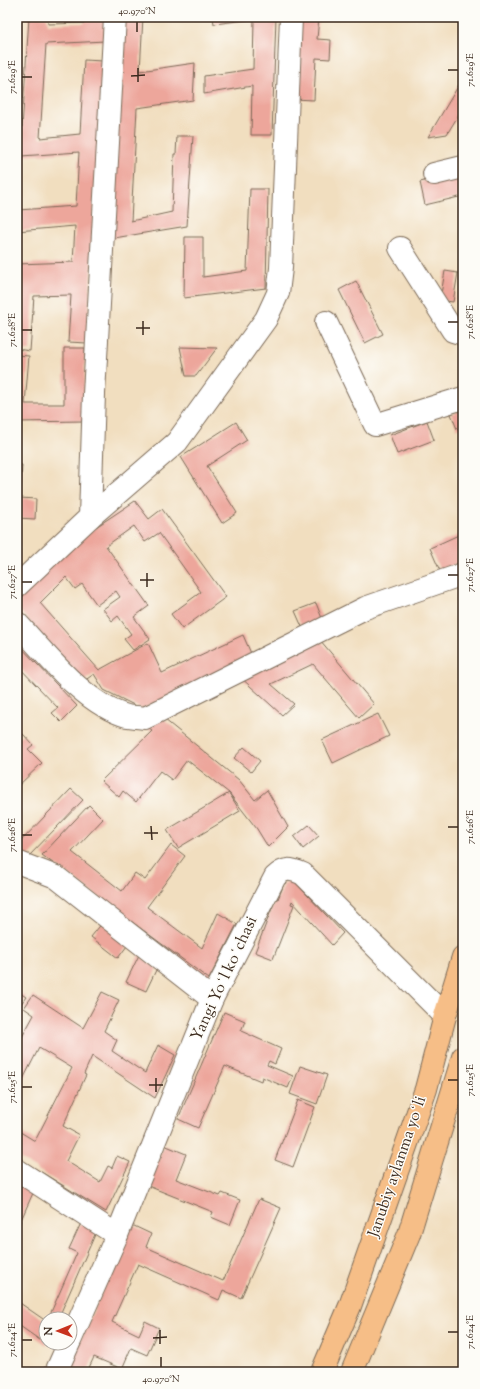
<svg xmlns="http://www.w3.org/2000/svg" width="480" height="1389" font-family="'Sorts Mill Goudy',serif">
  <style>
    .building { fill: #eda69b }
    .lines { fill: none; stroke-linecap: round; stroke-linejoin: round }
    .minor-casing { stroke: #7b6956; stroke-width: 24 }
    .highway-casing { stroke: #7b6956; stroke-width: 24 }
    .minor { stroke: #fff; stroke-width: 22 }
    .highway { stroke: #f6be87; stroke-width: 22 }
    .ticks { fill: none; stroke: #3b2a1e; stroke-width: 1.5 }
    .labels { text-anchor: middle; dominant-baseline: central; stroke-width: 3; stroke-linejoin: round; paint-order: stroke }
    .street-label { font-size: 16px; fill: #3b2a1e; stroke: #fdfcf7 }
    .neatline { fill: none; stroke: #3b2a1e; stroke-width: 1.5 }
    .ticks-label { font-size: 10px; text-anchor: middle; fill: #3b2a1e }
  </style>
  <rect width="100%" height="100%" fill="#fdfcf7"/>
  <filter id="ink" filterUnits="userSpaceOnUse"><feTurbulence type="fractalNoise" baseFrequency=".025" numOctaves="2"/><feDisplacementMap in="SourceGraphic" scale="8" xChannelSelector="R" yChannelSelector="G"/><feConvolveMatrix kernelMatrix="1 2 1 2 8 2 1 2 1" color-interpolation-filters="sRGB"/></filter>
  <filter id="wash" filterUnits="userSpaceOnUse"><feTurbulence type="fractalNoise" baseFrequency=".012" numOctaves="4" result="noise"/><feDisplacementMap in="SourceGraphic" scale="16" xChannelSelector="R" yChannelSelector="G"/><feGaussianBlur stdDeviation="0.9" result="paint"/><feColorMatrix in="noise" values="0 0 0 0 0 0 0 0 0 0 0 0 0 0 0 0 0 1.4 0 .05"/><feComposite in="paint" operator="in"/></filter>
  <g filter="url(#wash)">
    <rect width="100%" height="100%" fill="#f1debf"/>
    <g id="blocks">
      <g class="building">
        <polygon points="29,17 47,17 48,24 85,23 85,17 106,17 105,41 46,44 40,138 80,134 84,60 103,61 87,343 68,342 71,295 34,296 30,351 17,349 17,264 73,262 75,226 17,231 17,215 18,210 76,206 79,152 21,156 21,140 17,140 17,127 22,127"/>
        <polygon points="121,17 143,17 140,71 195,63 193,100 137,108 131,221 172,212 174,154 176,154 177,136 193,136 187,226 108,239"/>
        <polygon points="213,17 276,17 272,135 251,135 252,86 204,94 204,76 253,69 254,19 214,24"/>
        <polygon points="298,17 319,17 317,39 331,40 330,59 316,58 314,100 294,99"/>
        <polygon points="463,78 463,113 461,111 447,134 428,137"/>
        <polygon points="463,172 463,196 425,205 420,182"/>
        <polygon points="250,189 268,189 266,288 184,298 185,237 203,237 203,277 247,271"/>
        <polygon points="445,271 458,273 453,302 440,300"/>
        <polygon points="356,281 383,334 365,343 339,290"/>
        <polygon points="180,347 217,348 196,376 186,376"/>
        <polygon points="64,348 85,348 84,421 17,422 17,355 29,356 25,404 64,404"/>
        <polygon points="463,409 463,427 457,429 451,414"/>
        <polygon points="427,421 434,440 397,454 390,435"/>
        <polygon points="236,422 247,440 207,466 237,513 222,523 181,457"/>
        <polygon points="17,464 22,465 20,498 36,499 35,519 17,518"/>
        <polygon points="135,501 149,519 162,509 226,597 182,629 171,614 201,592 159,533 145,542 134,526 106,546 149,606 134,617 150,639 133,650 124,639 131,634 118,616 112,621 103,609 120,597 116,591 97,605 82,584 75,589 66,577 40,603 99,670 148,643 162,673 243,635 253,658 142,709 104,690 94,674 84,681 17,608 17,596 78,539"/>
        <polygon points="463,533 463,561 440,571 430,548"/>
        <polygon points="316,603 323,621 303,629 295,611"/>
        <polygon points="320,640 374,704 359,718 313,664 271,684 294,704 282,715 239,676"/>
        <polygon points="17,643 77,706 61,722 52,713 58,708 17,665"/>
        <polygon points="378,714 389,736 333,763 322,740"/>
        <polygon points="159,715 239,780 255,800 267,790 288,827 268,847 257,829 229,793 187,760 172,780 160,771 136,802 123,791 119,797 101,781 152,731 148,728"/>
        <polygon points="23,734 33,745 28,749 42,763 17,787 17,740"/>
        <polygon points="244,747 260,761 251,772 234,758"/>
        <polygon points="71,789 83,800 29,856 17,853 17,835 23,839"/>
        <polygon points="229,793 240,811 178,848 167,830"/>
        <polygon points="89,805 103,819 72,852 122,891 135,873 145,880 171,845 185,856 147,907 202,948 218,913 237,924 209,979 42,855"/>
        <polygon points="309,825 319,836 303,849 294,837"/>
        <polygon points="292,879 343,933 332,945 292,901 291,904 294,905 273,959 255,952 276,898 278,899 284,884"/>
        <polygon points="103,922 130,942 118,958 91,937"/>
        <polygon points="139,955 157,968 146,991 126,982"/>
        <polygon points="17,991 26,997 18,1008 17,1007"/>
        <polygon points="102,992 119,1000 104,1031 117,1040 112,1051 145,1073 158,1045 175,1055 155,1098 92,1056 84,1074 86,1075 63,1126 79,1135 66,1161 100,1182 108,1166 112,1168 117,1156 130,1162 106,1212 17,1157 17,1130 35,1141 72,1068 39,1048 17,1091 17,1046 34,1015 24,1008 33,995 83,1028"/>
        <polygon points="224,1012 245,1021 241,1031 281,1049 275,1064 269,1061 267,1065 293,1076 288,1088 262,1077 261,1081 225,1066 198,1128 178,1119"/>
        <polygon points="300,1066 327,1075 317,1104 290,1094"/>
        <polygon points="298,1100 315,1107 293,1167 275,1160"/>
        <polygon points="164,1145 186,1154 176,1179 220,1196 222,1193 240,1200 230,1225 211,1217 213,1212 148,1186"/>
        <polygon points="21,1185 33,1193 17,1229 17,1195"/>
        <polygon points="259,1199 281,1208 241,1298 223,1290 219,1300 138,1264 112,1322 139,1335 145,1321 159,1328 147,1355 131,1348 122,1369 94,1357 87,1372 66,1372 132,1225 151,1234 146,1247 223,1281"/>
        <polygon points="81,1223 97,1230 58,1319 48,1319 77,1253 69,1249"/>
        <polygon points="17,1301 46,1321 47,1345 17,1324"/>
      </g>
    </g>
  </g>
  <g filter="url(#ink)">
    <use href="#blocks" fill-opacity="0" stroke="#7b6956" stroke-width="1"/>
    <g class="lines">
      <g class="minor-casing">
        <g id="minor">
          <polyline points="434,174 463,167"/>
          <polyline points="400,248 453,331 463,334"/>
          <polyline points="326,322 375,425 463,398"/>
          <polyline points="90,517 177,442 266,319 278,293 281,268 291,17"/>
          <polyline points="17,586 90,517 94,394 115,17"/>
          <path d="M17,623C46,654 85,705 127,716C133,717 140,717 145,718L365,608L463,574"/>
          <polyline points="17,862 56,877 212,999"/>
          <polyline points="17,1170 117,1235"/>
          <path d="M70,1341L117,1235L212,999L275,877C285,867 291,869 303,874L445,1016"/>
          <polyline points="56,1372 69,1343"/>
        </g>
      </g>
      <g class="highway-casing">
        <g id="highway">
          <polyline points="322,1372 350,1306 426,1089 445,1016 463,957"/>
          <polyline points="352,1372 409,1234 463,1057"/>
        </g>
      </g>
      <use href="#minor" class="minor"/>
      <use href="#highway" class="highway"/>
    </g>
  </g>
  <path class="ticks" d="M137,22V32M138,68V82M448,70H458M131,76L145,75M22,77H32M143,321V335M448,322H458M136,328H150M22,330H32M147,573V587M448,575H458M140,580H154M22,582H32M151,826L152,840M448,827H458M144,833H158M22,835H32M156,1078V1092M448,1080H458M149,1085H163M22,1087H32M160,1330V1344M448,1332H458M153,1338L167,1337M22,1340H32M161,1357V1367"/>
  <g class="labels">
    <g class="street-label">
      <text transform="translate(225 979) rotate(-65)">Yangi Yoʻl koʻchasi</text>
      <text transform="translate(398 1167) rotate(-71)">Janubiy aylanma yoʻli</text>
    </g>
  </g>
  <rect width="480" height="1389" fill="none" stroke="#fdfcf7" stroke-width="44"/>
  <g transform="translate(58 1331) rotate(269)"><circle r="19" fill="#fdfcf7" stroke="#afa8a0"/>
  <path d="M0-3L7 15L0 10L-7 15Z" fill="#c8321e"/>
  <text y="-6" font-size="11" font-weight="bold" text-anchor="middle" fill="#3b2a1e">N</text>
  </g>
  <rect x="22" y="22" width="436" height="1345" class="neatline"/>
  <g class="ticks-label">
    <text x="137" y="14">40.970°N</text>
    <text transform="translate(469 70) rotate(-90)" y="4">71.629°E</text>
    <text transform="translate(11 77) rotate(-90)" y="4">71.629°E</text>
    <text transform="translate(469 322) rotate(-90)" y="4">71.628°E</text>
    <text transform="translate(11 330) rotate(-90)" y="4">71.628°E</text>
    <text transform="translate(469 575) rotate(-90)" y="4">71.627°E</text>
    <text transform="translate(11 582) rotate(-90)" y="4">71.627°E</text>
    <text transform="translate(469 827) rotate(-90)" y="4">71.626°E</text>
    <text transform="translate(11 835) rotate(-90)" y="4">71.626°E</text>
    <text transform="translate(469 1080) rotate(-90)" y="4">71.625°E</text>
    <text transform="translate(11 1087) rotate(-90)" y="4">71.625°E</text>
    <text transform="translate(469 1332) rotate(-90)" y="4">71.624°E</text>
    <text transform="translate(11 1340) rotate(-90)" y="4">71.624°E</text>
    <text x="161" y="1382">40.970°N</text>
  </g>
</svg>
